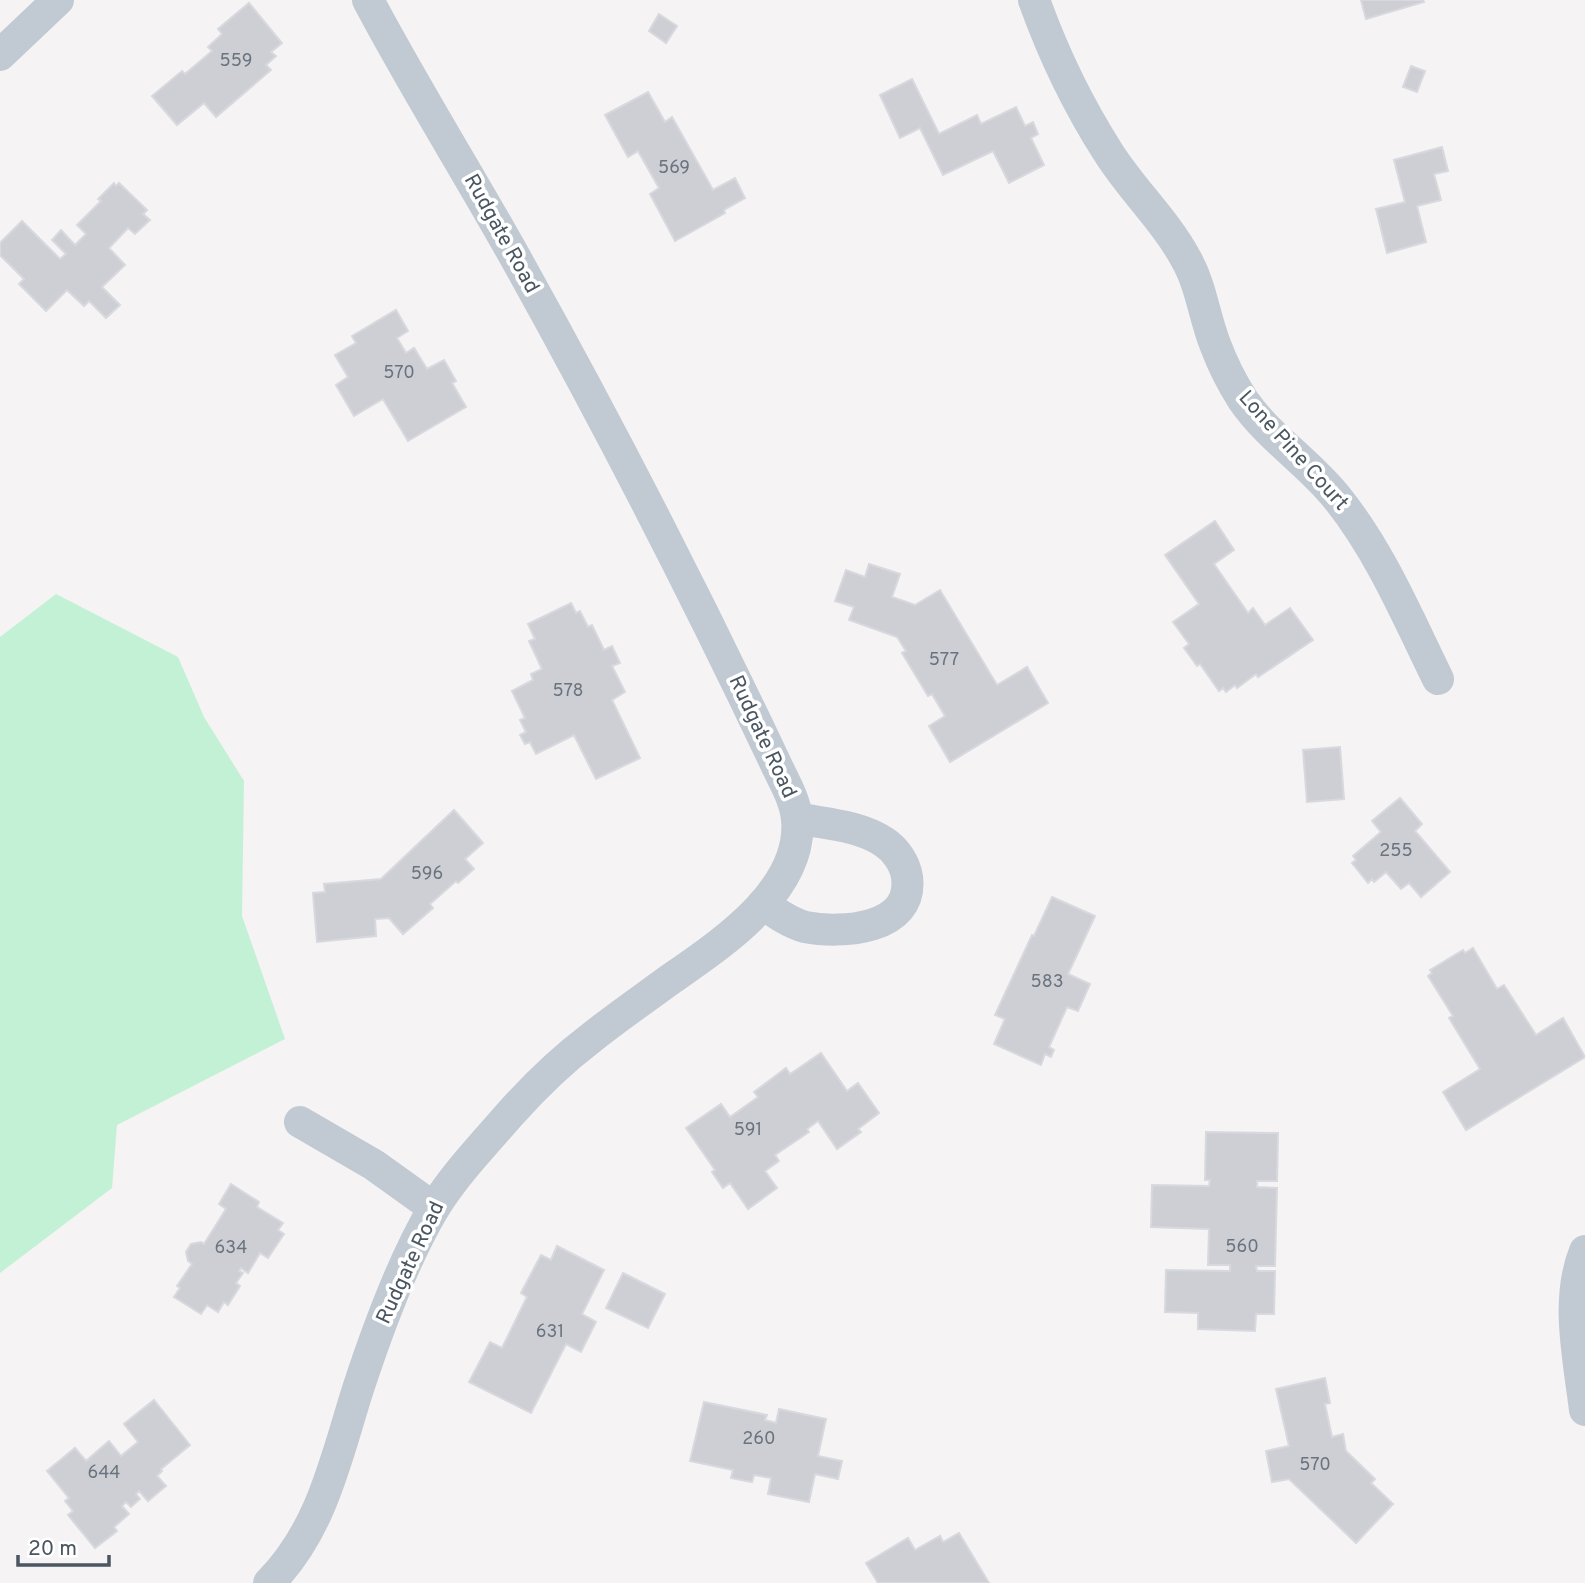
<svg xmlns="http://www.w3.org/2000/svg" width="1585" height="1583" font-family="Overpass,sans-serif">
  <style>
    .green { fill: #c3f1d5 }
    .building { fill: #cdcfd5; stroke: #d7d9de; stroke-width: 2 }
    .lines { fill: none; stroke-linecap: round; stroke-linejoin: round }
    .street { stroke: #c1cad2; stroke-width: 32 }
    .labels { text-anchor: middle; dominant-baseline: central; stroke-width: 7; stroke-linejoin: round; paint-order: stroke }
    .number-label { font-size: 18px; fill: #6b747e }
    .street-label { font-size: 21px; fill: #4a5661; stroke: #fff }
  </style>
  <rect width="100%" height="100%" fill="#f5f3f3"/>
  <polygon class="green" points="56,594 178,657 204,717 244,781 242,916 285,1039 117,1125 112,1188 0,1273 0,637"/>
  <g class="building">
    <polygon points="1361,0 1423,0 1424,2 1366,19"/>
    <polygon points="249,3 282,43 271,52 276,56 266,65 271,70 216,117 204,103 177,125 152,96 182,71 185,74 212,51 208,47 222,34 218,29"/>
    <polygon points="659,14 677,26 666,43 649,31"/>
    <polygon points="1411,66 1425,71 1417,92 1403,87"/>
    <polygon points="912,79 939,134 977,115 981,124 1016,107 1025,126 1033,122 1038,134 1031,138 1044,165 1009,183 993,151 943,175 920,128 900,138 880,95"/>
    <polygon points="648,92 665,122 672,117 713,190 735,178 745,198 724,210 725,213 675,241 650,194 659,188 638,151 628,157 605,115"/>
    <polygon points="1442,147 1448,171 1434,174 1441,200 1417,206 1426,242 1387,253 1376,209 1405,202 1394,160"/>
    <polygon points="114,183 116,186 119,183 147,210 143,214 150,220 135,234 128,228 109,248 125,265 102,287 120,305 106,318 89,301 84,306 67,290 46,311 19,284 24,279 0,255 0,243 22,221 60,259 66,254 52,240 61,230 75,245 86,234 77,225 101,201 98,199"/>
    <polygon points="396,310 408,331 397,338 406,353 414,348 427,369 444,360 456,381 452,383 466,407 408,441 383,399 354,416 336,385 348,377 335,355 356,343 352,336"/>
    <polygon points="1215,521 1234,550 1214,564 1248,613 1253,608 1265,625 1290,608 1313,640 1258,677 1256,674 1237,688 1235,685 1226,692 1223,688 1219,691 1200,664 1197,666 1184,648 1189,644 1173,622 1199,604 1165,555"/>
    <polygon points="869,564 900,574 892,597 915,605 940,590 997,685 1027,667 1048,703 950,762 929,726 945,716 932,694 928,696 902,653 906,651 897,637 849,620 854,607 835,601 846,570 865,577"/>
    <polygon points="571,603 576,613 580,611 588,627 592,625 604,650 612,646 620,663 612,666 625,692 612,700 640,758 596,779 574,735 536,754 530,742 525,744 520,735 526,732 520,720 525,718 512,691 533,680 531,674 542,669 529,641 535,639 528,624"/>
    <polygon points="1340,747 1344,799 1307,802 1303,750"/>
    <polygon points="1400,798 1422,824 1415,831 1450,872 1421,897 1409,883 1401,889 1386,872 1374,882 1372,879 1368,883 1352,863 1356,860 1353,856 1381,832 1372,821"/>
    <polygon points="454,810 483,843 465,859 474,869 458,883 456,881 430,904 433,908 403,934 389,918 375,919 376,936 317,942 313,893 325,892 324,884 381,879"/>
    <polygon points="1052,897 1095,916 1068,974 1090,984 1078,1011 1067,1007 1049,1047 1054,1050 1051,1057 1045,1054 1041,1065 994,1044 1005,1019 995,1015 1032,935 1034,936"/>
    <polygon points="1473,948 1497,989 1504,985 1536,1035 1563,1018 1585,1057 1466,1130 1443,1092 1480,1069 1449,1018 1453,1016 1428,976 1432,973 1430,970 1463,950 1465,953"/>
    <polygon points="821,1053 847,1091 858,1083 879,1113 858,1129 861,1132 837,1149 818,1121 807,1129 809,1132 775,1155 779,1161 765,1171 777,1188 748,1209 730,1183 723,1188 712,1172 715,1170 686,1128 721,1104 730,1117 758,1097 754,1092 786,1068 790,1074"/>
    <polygon points="1206,1132 1278,1133 1277,1181 1257,1181 1257,1187 1277,1188 1275,1266 1256,1266 1257,1271 1275,1271 1274,1314 1256,1314 1255,1331 1198,1329 1198,1313 1165,1312 1166,1270 1230,1271 1230,1265 1208,1265 1209,1229 1151,1227 1152,1185 1209,1186 1210,1180 1205,1180"/>
    <polygon points="231,1184 259,1202 257,1207 283,1223 278,1230 284,1234 268,1258 260,1253 248,1273 241,1268 239,1271 243,1273 236,1283 240,1286 228,1305 224,1302 218,1312 207,1305 201,1314 174,1297 180,1288 177,1286 192,1264 188,1261 186,1252 191,1244 201,1242 204,1244 226,1209 219,1204"/>
    <polygon points="557,1246 604,1270 582,1314 596,1322 581,1352 566,1344 531,1413 469,1382 490,1342 502,1348 527,1297 521,1293 541,1255 551,1260"/>
    <polygon points="623,1273 665,1294 648,1328 606,1308"/>
    <polygon points="1325,1378 1330,1403 1325,1404 1332,1437 1343,1434 1346,1451 1375,1479 1371,1483 1393,1504 1356,1543 1289,1479 1272,1482 1266,1451 1289,1446 1276,1389"/>
    <polygon points="154,1400 190,1445 161,1469 162,1471 157,1476 166,1486 148,1501 139,1491 136,1494 140,1499 131,1507 126,1502 122,1506 129,1514 114,1527 117,1531 95,1548 68,1515 73,1511 65,1501 69,1498 47,1471 75,1448 86,1461 109,1441 121,1456 138,1442 124,1424"/>
    <polygon points="704,1402 767,1415 765,1420 776,1423 779,1409 826,1419 818,1456 842,1461 838,1479 815,1474 809,1502 768,1494 771,1478 754,1475 752,1482 731,1478 733,1470 690,1461"/>
    <polygon points="959,1533 989,1583 878,1583 866,1563 908,1538 915,1550 940,1536 943,1542"/>
  </g>
  <g class="lines">
    <g class="street">
      <path d="M1034,0C1053,53 1078,105 1108,152C1131,189 1165,220 1186,259C1201,285 1204,316 1215,344C1222,363 1232,383 1243,400C1269,438 1310,463 1338,499C1381,553 1408,618 1438,679"/>
      <polyline points="0,55 58,0"/>
      <path d="M763,904C776,913 790,923 805,927C841,934 914,930 907,877C905,863 895,849 884,842C859,825 825,824 797,818"/>
      <polyline points="300,1122 374,1165 434,1208"/>
      <path d="M1585,1251C1565,1300 1579,1359 1585,1410"/>
      <path d="M269,1583C322,1530 336,1458 358,1389C377,1331 403,1260 434,1208C455,1174 484,1144 510,1114C535,1086 562,1060 591,1038C616,1018 642,1000 668,981C718,946 804,891 797,819C795,798 782,778 774,760C693,589 607,422 515,257C467,171 414,87 368,0"/>
    </g>
  </g>
  <g class="labels">
    <g class="number-label">
      <text x="236" y="61">559</text>
      <text x="674" y="168">569</text>
      <text x="399" y="373">570</text>
      <text x="944" y="660">577</text>
      <text x="568" y="691">578</text>
      <text x="1396" y="851">255</text>
      <text x="427" y="874">596</text>
      <text x="1047" y="982">583</text>
      <text x="748" y="1130">591</text>
      <text x="1242" y="1247">560</text>
      <text x="231" y="1248">634</text>
      <text x="550" y="1332">631</text>
      <text x="759" y="1439">260</text>
      <text x="1315" y="1465">570</text>
      <text x="104" y="1473">644</text>
    </g>
    <g class="street-label">
      <text transform="translate(501 234) rotate(61)">Rudgate Road</text>
      <text transform="translate(1293 451) rotate(48)">Lone Pine Court</text>
      <text transform="translate(762 737) rotate(65)">Rudgate Road</text>
      <text transform="translate(411 1263) rotate(-65)">Rudgate Road</text>
    </g>
  </g>
  <path d="M18 1555v10h91v-10" fill="none" stroke="#4a5661" stroke-width="3.5"/>
  <text x="28" y="1555" font-size="21" fill="#4a5661" stroke="#ffffff" stroke-width="5" paint-order="stroke">20 m</text>
</svg>
